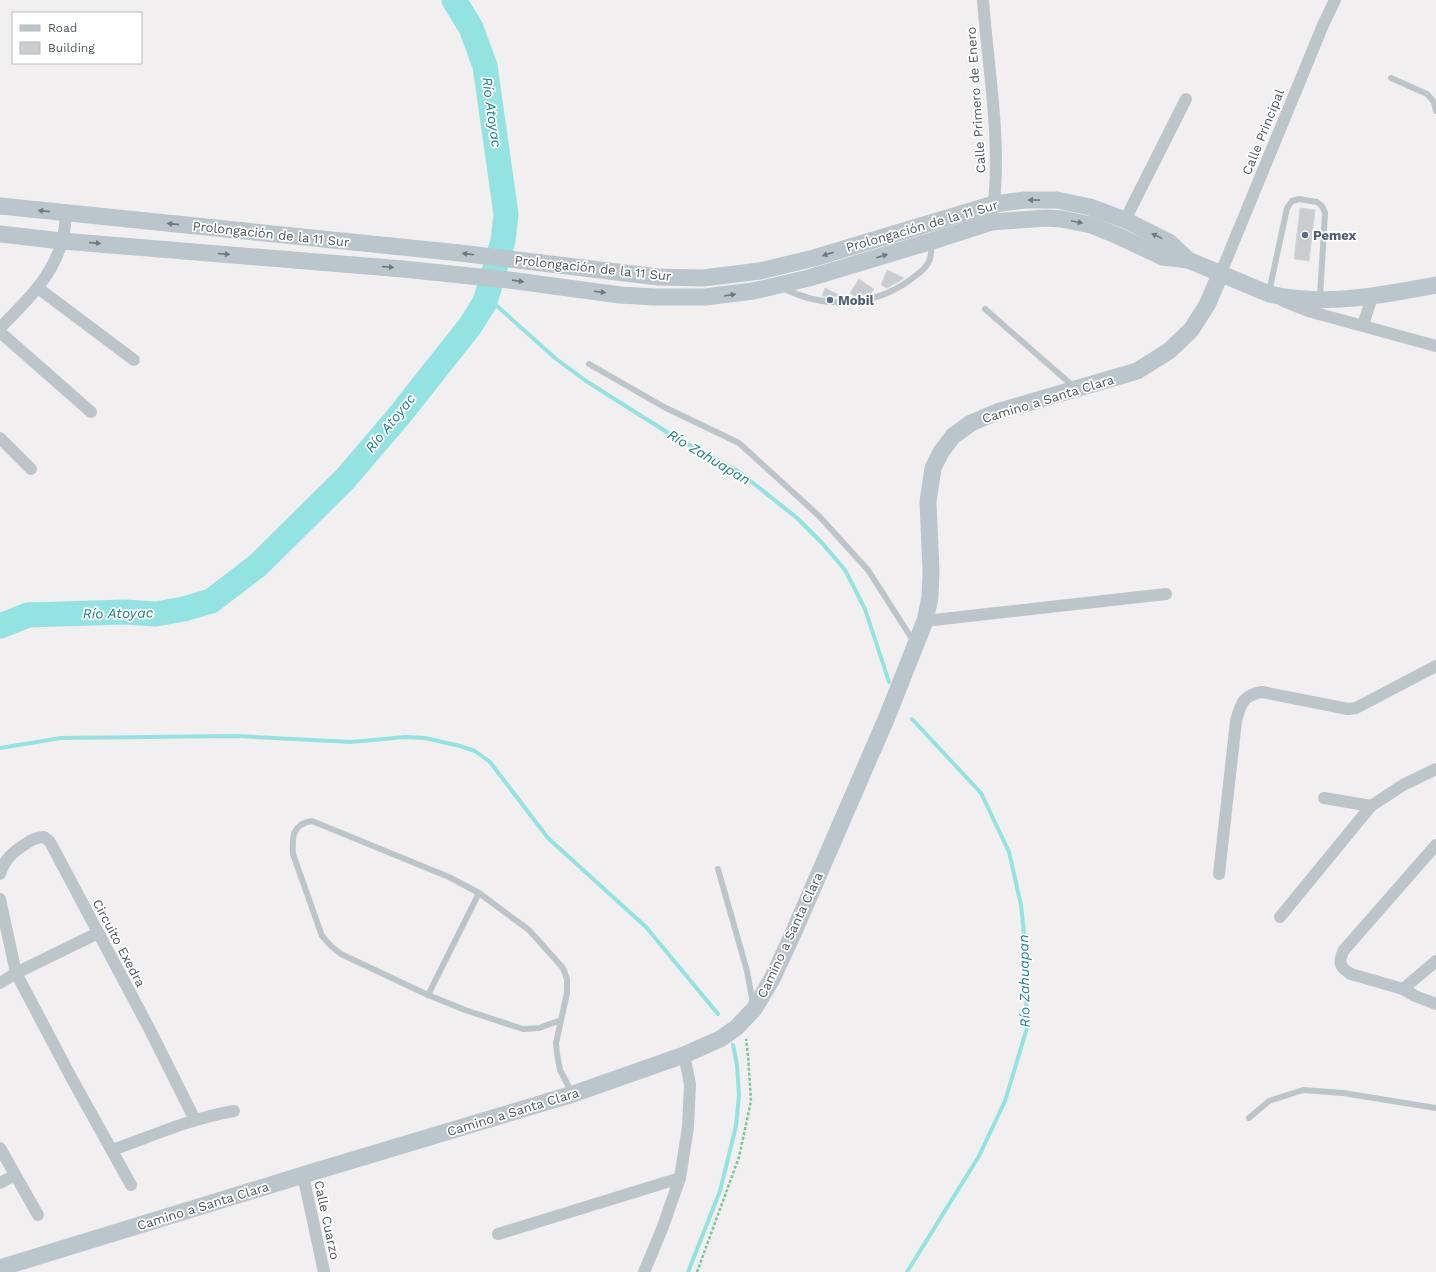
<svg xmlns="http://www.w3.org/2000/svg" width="1436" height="1272" font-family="'Work Sans',sans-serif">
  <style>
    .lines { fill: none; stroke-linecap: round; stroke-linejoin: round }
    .stream { stroke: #93e3e3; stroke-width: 4 }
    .river { stroke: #93e3e3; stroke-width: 25 }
    .building { fill: #c9cdd0; stroke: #d4d7da }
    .path { stroke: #7dc593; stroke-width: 2.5; stroke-dasharray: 3 2; stroke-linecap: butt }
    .lane { stroke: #bcc6ca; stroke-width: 6 }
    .street { stroke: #bcc6ca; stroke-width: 12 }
    .secondary { stroke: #bac6cc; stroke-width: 17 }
    .oneway { fill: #6b787c }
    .service-dot { fill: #5c6f8a; stroke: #fff; stroke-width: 1.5 }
    .labels { text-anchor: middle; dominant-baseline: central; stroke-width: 3.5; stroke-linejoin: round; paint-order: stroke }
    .street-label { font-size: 13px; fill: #49565a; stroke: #fff }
    .service-label { font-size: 13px; font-weight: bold; fill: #4e5e75; stroke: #fff; text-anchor: start }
    .water-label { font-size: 14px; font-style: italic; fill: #198080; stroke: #fff }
  </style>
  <rect width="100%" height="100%" fill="#f1eff0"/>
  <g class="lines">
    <g class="stream">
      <polyline points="487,297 555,358 586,381 673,436 738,471 797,518 822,543 845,570 865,609 889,682"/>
      <polyline points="0,748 61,738 237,736 351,742 405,737 425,738 460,746 475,751 490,762 548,838 646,927 718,1014"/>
      <polyline points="688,1272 720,1191 736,1126 739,1095 737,1065 733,1045"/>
      <polyline points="907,1272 979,1156 1005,1101 1027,1028 1025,943 1021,905 1009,852 981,793 912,719"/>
    </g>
    <polyline class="river" points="0,626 28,615 125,612 156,614 184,609 211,601 257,566 345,479 398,417 470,326 485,302 503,241 506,214 485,66 471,28 454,0"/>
  </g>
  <g class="building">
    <polygon points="1300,208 1315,210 1309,261 1294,259"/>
    <polygon points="887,270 904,278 903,279 887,288 881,285"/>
    <polygon points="859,279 874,289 871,293 855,297 850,293"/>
    <polygon points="825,288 841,296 841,297 822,296"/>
  </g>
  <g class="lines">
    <polyline class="path" points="697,1272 739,1157 751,1101 748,1055 746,1039"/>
    <g class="lane">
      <polyline points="1391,78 1427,94 1434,102 1436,111"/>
      <path d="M783,288C823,309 873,307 910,280C916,275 925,270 928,263C932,258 931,249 932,242"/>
      <polyline points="1269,292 1287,208 1292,201 1299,199 1317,202 1322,206 1325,213 1320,297"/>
      <polyline points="985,309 1073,386"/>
      <polyline points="589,364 664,407 739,443 819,516 868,570 914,642"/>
      <polyline points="718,869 747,971 753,1004"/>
      <polyline points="428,995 479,893"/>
      <path d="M561,1020L539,1028L523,1029L465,1010L428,995L341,954L331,946L322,936L293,854C292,837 292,824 312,821L449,877L479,893L529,930L563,968L567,979V993L556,1043L557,1054L560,1070L572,1093"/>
      <polyline points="1249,1118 1269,1101 1303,1090 1343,1093 1436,1108"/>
    </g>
    <g class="street">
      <path d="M983,0C988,70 1002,141 993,211"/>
      <polyline points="1125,220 1186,99"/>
      <polyline points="1220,275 1323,25 1335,0"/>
      <polyline points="38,288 134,360"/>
      <polyline points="1283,301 1308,311 1436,346"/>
      <polyline points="1363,325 1372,297"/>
      <path d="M0,328C24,303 53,277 62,241C65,232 65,223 66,214"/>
      <polyline points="0,332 91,412"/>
      <polyline points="0,438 31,469"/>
      <polyline points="925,621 1166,594"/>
      <polyline points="1324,798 1371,806"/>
      <path d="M1436,845L1344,950C1338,962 1339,967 1351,974L1403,989L1436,961"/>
      <path d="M0,874C5,858 13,852 27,843C33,839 37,837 44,837L50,842L150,1030L195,1120"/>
      <path d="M1219,874L1236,721C1241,703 1243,695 1262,692L1348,709L1356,708L1436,666"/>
      <polyline points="0,899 16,973 72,1079 131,1185"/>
      <polyline points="1280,917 1371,806 1403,785 1436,769"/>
      <polyline points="0,983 16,973 98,933"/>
      <polyline points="1403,989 1415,996 1436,1004"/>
      <polyline points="0,1148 38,1215"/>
      <path d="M112,1150C152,1136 192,1118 234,1111"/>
      <polyline points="303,1175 324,1272"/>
      <polyline points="0,1183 15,1175"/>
      <polyline points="498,1234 680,1178"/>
      <polyline points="644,1272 662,1229 680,1178 688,1127 690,1084 684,1055"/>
    </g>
    <g class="secondary">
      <polyline points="0,206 460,253 658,277 703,278 760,271 814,258 994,204 1025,200 1057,200 1090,207 1125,220 1169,242 1188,260"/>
      <path d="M0,234L62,241L403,269L509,280L620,295L655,297H705L753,291L809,278L932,241L992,222L1046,218L1062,219L1091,225L1118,236L1163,257L1188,260L1269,294C1325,307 1381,295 1436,285"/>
      <polyline points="0,1268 303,1175 573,1094 684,1055 720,1039 736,1028 754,1009 772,979 792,936 887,717 925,621 930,597 931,571 928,502 933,468 941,452 953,436 971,423 997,412 1137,371 1169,351 1191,330 1207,305 1220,275"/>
    </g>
  </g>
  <defs><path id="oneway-solid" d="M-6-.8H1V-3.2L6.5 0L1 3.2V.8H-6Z"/></defs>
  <g class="oneway">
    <use href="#oneway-solid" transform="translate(1034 200) rotate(-179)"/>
    <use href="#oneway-solid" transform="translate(44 211) rotate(-173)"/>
    <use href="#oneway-solid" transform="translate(1077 222) rotate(12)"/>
    <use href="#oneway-solid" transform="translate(173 224) rotate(-174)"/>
    <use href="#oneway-solid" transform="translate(1157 236) rotate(-154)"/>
    <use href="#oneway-solid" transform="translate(95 243) rotate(5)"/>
    <use href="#oneway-solid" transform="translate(224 254) rotate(5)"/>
    <use href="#oneway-solid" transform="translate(468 254) rotate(-173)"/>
    <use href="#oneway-solid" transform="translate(828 254) rotate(163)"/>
    <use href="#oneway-solid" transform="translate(882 256) rotate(-17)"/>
    <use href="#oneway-solid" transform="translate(388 267) rotate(4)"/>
    <use href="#oneway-solid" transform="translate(518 281) rotate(8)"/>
    <use href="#oneway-solid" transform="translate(600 292) rotate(7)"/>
    <use href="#oneway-solid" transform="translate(730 295) rotate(-9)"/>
  </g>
  <g class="service-dot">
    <circle cx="1305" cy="235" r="4"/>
    <circle cx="830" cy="300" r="4"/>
  </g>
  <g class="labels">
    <g class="street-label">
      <text transform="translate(976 100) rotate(-94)">Calle Primero de Enero</text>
      <text transform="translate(1263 132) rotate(-68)">Calle Principal</text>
      <text transform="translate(922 226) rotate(-16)">Prolongación de la 11 Sur</text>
      <text transform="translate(271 234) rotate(6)">Prolongación de la 11 Sur</text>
      <text transform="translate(593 268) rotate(6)">Prolongación de la 11 Sur</text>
      <text transform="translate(1048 399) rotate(-17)">Camino a Santa Clara</text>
      <text transform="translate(790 935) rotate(-65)">Camino a Santa Clara</text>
      <text transform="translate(119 943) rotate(62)">Circuito Exedra</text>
      <text transform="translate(513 1112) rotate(-17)">Camino a Santa Clara</text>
      <text transform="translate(203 1206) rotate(-17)">Camino a Santa Clara</text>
      <text transform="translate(327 1220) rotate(78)">Calle Cuarzo</text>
    </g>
    <g class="service-label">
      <text x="1313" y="235">Pemex</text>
      <text x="838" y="300">Mobil</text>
    </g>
    <g class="water-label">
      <text transform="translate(492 112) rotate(82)">Río Atoyac</text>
      <text transform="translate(390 423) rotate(-51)">Río Atoyac</text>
      <text transform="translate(709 457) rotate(31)">Río Zahuapan</text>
      <text transform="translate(118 613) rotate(-1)">Río Atoyac</text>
      <text transform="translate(1024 981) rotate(-91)">Río Zahuapan</text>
    </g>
  </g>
  <rect x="12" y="12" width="130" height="52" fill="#ffffff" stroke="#b6bbbd"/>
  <rect x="20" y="25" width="20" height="6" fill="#bac6cc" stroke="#b6bbbd"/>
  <text x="48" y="32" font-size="12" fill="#49565a">Road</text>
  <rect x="20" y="42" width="20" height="12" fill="#c9cdd0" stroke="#b6bbbd"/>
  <text x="48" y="52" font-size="12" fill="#49565a">Building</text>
</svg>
